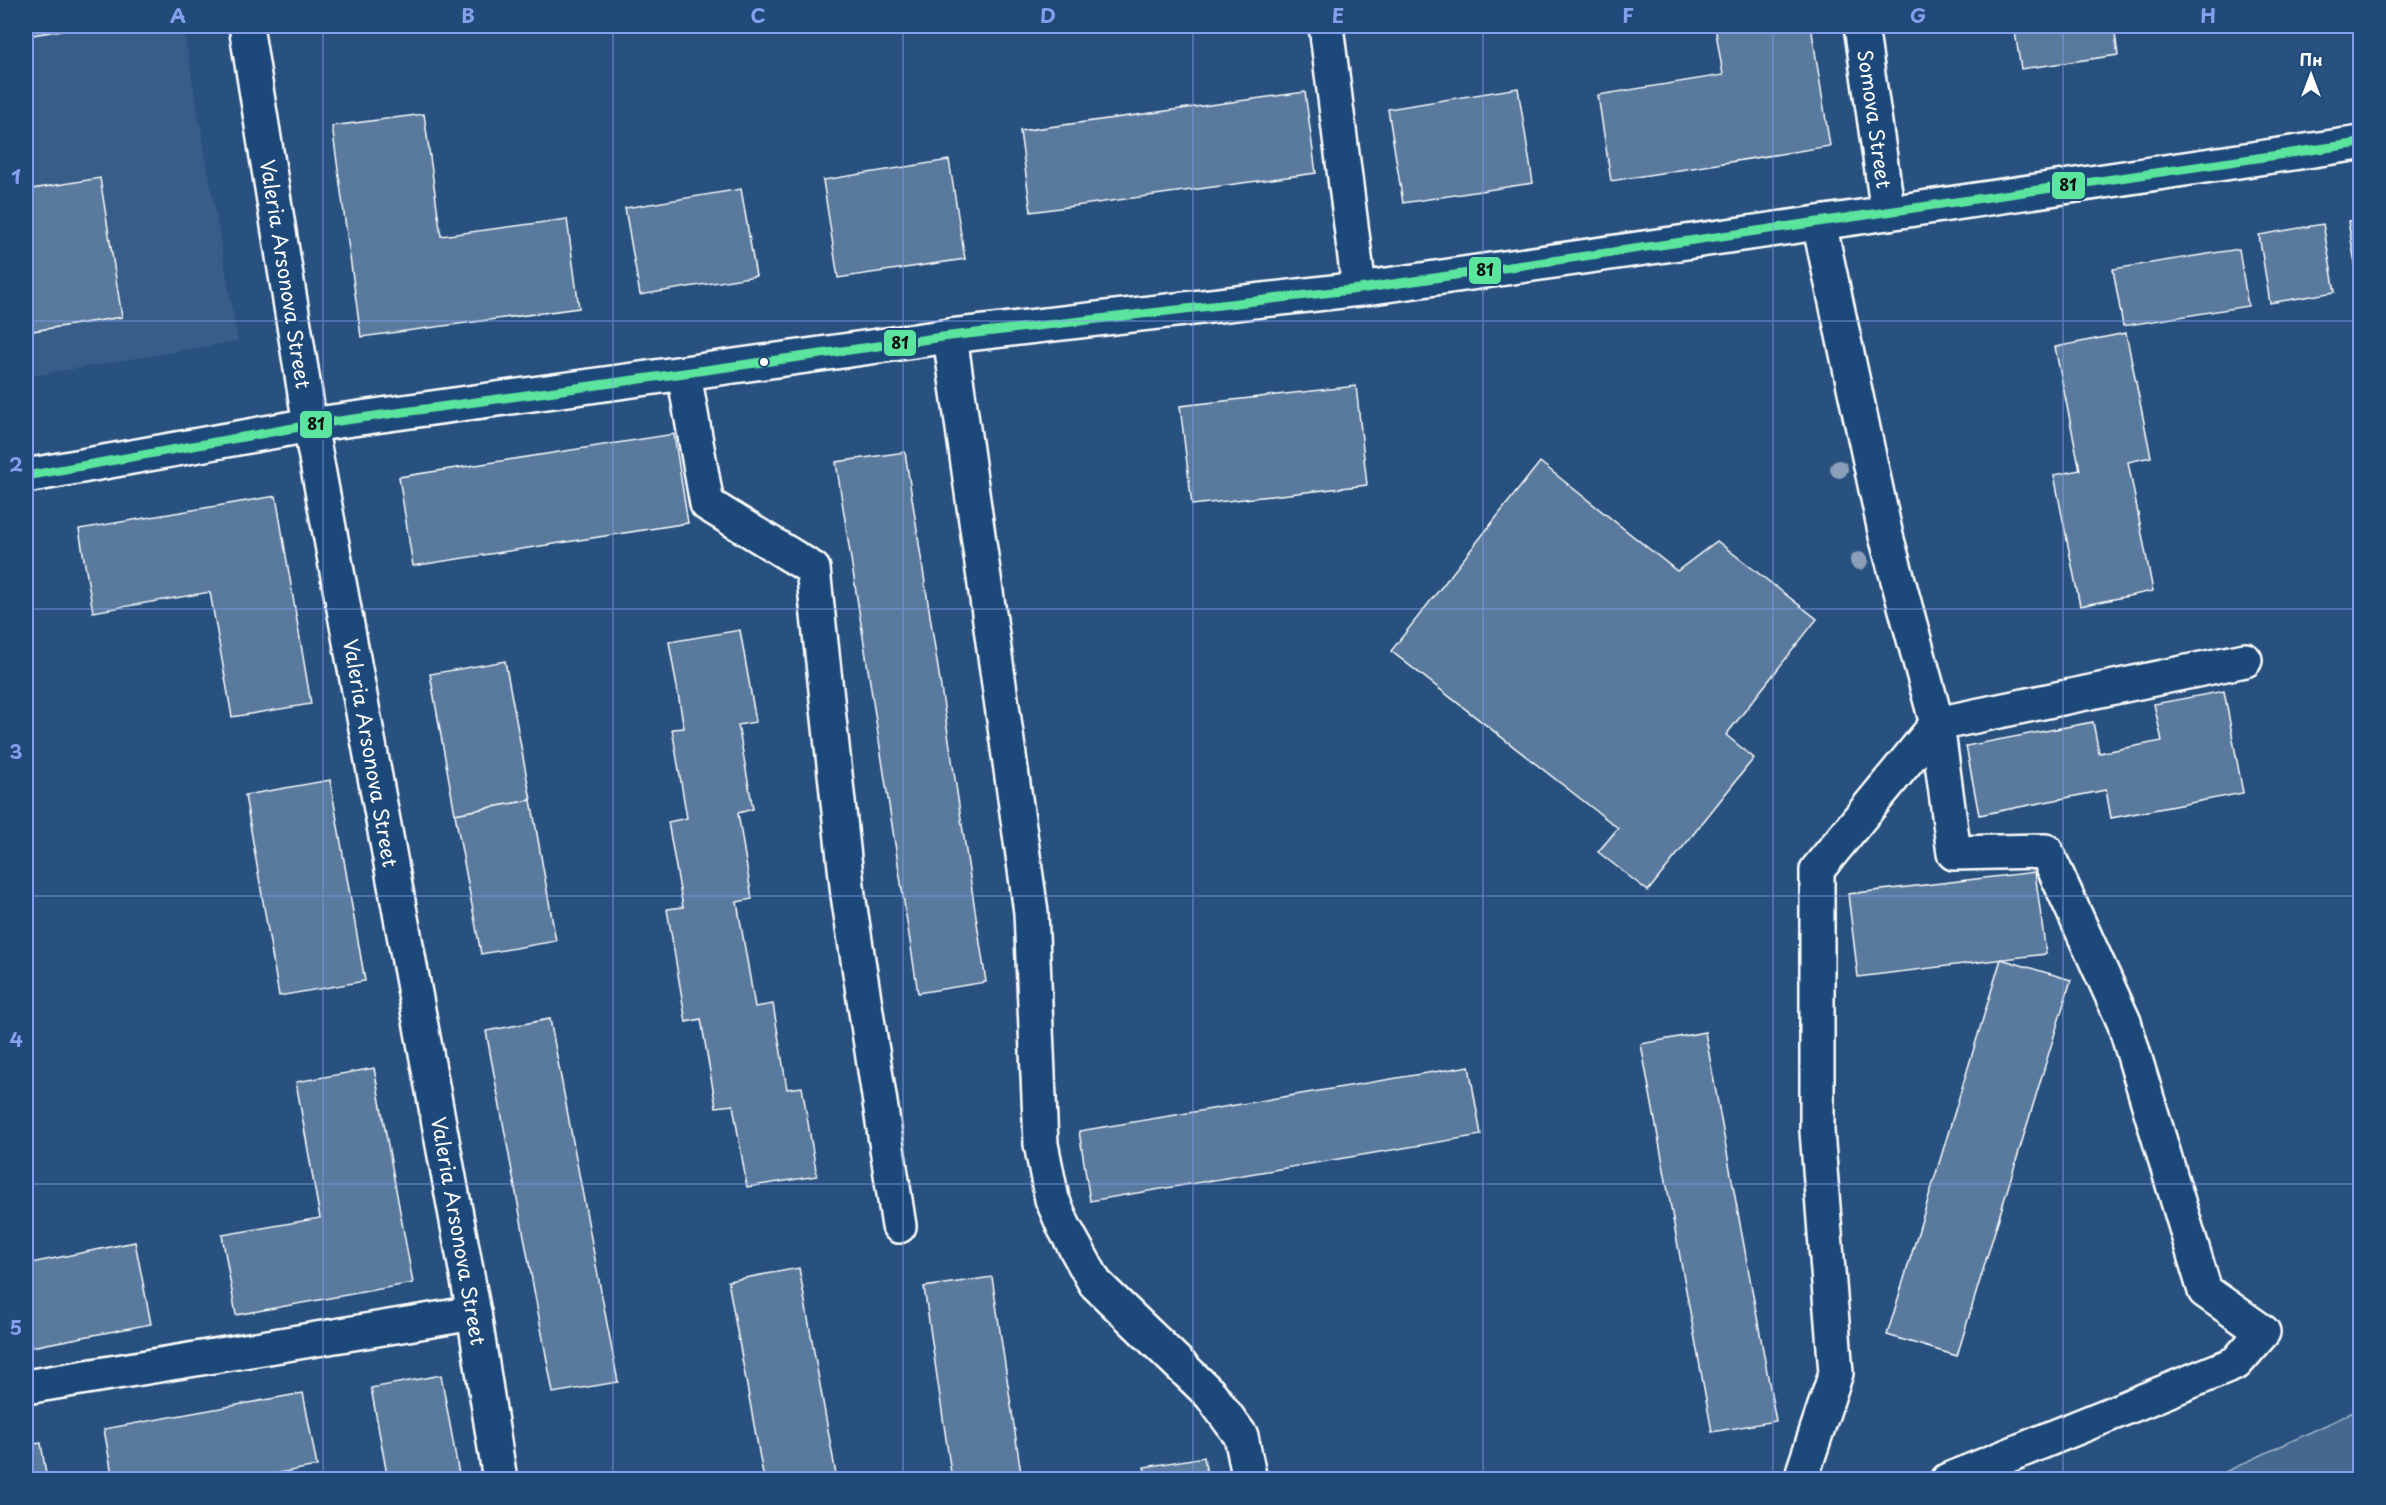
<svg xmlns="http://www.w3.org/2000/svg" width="2386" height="1505" font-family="'Playpen Sans',sans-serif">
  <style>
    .built { fill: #375d88 }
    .green { fill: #446890; stroke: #a2b4c8; stroke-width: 1.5 }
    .building { fill: #5a7a9d; stroke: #fff; stroke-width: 1.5 }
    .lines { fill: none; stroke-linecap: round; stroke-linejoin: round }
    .minor-casing { stroke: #fff; stroke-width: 38 }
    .major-casing { stroke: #fff; stroke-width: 38 }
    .minor { stroke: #1f4a7a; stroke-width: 33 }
    .major { stroke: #1f4a7a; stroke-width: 33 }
    .bus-1-casing { stroke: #1f4a7a; stroke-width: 14 }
    .bus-1 { stroke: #5ae49d; stroke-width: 9 }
    .tree { fill: #8aa0b9 }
    .grid { fill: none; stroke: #839eea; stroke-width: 1.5; stroke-opacity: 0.55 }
    .bus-dot { fill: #fff; stroke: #1f4a7a; stroke-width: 2 }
    .labels { text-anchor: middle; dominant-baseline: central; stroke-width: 4.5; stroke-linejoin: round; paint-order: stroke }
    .street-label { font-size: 20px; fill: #fff; stroke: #1f4a7a }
    .line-badge { stroke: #1f4a7a; stroke-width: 2 }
    .pale-badge-label { font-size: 16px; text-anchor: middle; font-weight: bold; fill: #111 }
    .neatline { fill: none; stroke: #839eea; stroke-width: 2 }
    .grid-label { font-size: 20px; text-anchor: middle; font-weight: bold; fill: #839eea }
  </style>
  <rect width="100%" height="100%" fill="#28517f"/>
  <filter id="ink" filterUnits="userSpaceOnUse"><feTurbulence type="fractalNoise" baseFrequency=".0167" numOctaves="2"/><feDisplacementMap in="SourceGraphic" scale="12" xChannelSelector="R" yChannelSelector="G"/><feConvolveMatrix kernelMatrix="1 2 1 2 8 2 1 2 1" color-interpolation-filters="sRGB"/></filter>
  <g filter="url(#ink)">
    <polygon class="built" points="26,26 183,26 238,341 26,377"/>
    <polygon class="green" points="2360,1409 2360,1479 2210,1479"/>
    <g class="building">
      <polygon points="26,26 86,26 26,36"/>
      <polygon points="1715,26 1811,26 1830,146 1611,181 1598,95 1723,75"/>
      <polygon points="2014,26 2114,26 2118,55 2021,69"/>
      <polygon points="1518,88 1533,183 1403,203 1388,109"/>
      <polygon points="1305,92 1316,173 1031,212 1020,131"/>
      <polygon points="424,114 441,236 567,219 579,308 361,337 332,126"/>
      <polygon points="949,160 965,259 838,278 823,180"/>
      <polygon points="100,178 122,317 26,332 26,190"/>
      <polygon points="741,189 756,276 640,295 625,208"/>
      <polygon points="2360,219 2360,287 2359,287 2348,221"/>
      <polygon points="2323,224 2335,292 2270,303 2259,235"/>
      <polygon points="2239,249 2248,306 2123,326 2113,269"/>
      <polygon points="2126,333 2151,457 2128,462 2153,591 2080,606 2054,475 2080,470 2055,347"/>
      <polygon points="1356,386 1367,485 1192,505 1180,406"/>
      <polygon points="674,434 688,523 413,566 399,477"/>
      <polygon points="905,452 986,982 918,993 836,462"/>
      <polygon points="1540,462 1677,571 1717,541 1817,619 1726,735 1754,758 1648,891 1598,852 1618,828 1391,651"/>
      <polygon points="276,496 311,704 232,717 210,592 93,612 79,529"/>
      <polygon points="26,586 32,622 26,623"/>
      <polygon points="740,630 756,722 738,725 753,809 738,813 752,899 737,902 755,1007 773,1004 787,1089 802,1087 817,1176 747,1187 733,1105 716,1107 701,1019 686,1022 667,909 683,907 668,822 687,818 672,729 684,728 669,642"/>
      <polygon points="505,661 531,800 455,814 430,674"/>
      <polygon points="2224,691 2243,793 2111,818 2106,790 1979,815 1966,746 2093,722 2099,753 2162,741 2154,704"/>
      <polygon points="330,780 365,981 279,996 245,795"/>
      <polygon points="531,800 556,941 481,954 455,814"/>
      <polygon points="2035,872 2046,954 1858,977 1848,894"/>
      <polygon points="2001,959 2071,980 1957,1356 1887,1335"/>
      <polygon points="550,1019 618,1382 553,1393 486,1031"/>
      <polygon points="1705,1032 1776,1421 1712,1432 1641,1044"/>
      <polygon points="1469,1066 1481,1135 1090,1201 1079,1131"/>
      <polygon points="374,1068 413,1283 236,1315 222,1235 320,1218 296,1082"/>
      <polygon points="135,1242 151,1324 26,1348 26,1264"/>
      <polygon points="799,1268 837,1480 764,1480 728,1281"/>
      <polygon points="992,1277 1022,1480 952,1480 924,1287"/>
      <polygon points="441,1375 460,1480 388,1480 371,1388"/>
      <polygon points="303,1393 317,1466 241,1480 113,1480 104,1429"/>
      <polygon points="41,1443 47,1480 26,1480 26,1445"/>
      <polygon points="1204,1457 1208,1480 1147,1480 1144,1467"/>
    </g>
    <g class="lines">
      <g class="minor-casing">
        <g id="minor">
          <polyline points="246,26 310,425 474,1313 500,1480"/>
          <polyline points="1326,26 1359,289"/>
          <polyline points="950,336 1031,912 1041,1144 1052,1199 1064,1227 1095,1283 1211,1395 1241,1436 1250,1480"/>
          <polyline points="684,374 707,504 813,569 848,895 899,1226"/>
          <polyline points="26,476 310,425 950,336 1359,289 1888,213"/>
          <polyline points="26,1387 474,1313"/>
          <polyline points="1802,1480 1804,1469 1836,1373 1817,1131 1817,870 1937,724 1886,536 1819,223"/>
          <polyline points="1948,1480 2236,1363 2263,1332 2205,1291 2124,1022 2046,851 1954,853 1937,724 2245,660"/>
        </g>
      </g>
      <g class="major-casing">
        <polyline id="major" points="1861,26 1888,213 2360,143"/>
      </g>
      <use href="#minor" class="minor"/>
      <use href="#major" class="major"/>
      <g class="bus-1-casing">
        <polyline id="bus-1" points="26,476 310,425 950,336 1359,289 2360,143"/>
      </g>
      <use href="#bus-1" class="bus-1"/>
    </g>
    <g class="tree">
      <circle cx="1839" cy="469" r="9"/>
      <circle cx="1859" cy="561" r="9"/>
    </g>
  </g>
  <path class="grid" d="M323,26V1480M613,26V1480M903,26V1480M1193,26V1480M1483,26V1480M1773,26V1480M2063,26V1480M26,321H2360M26,609H2360M26,896H2360M26,1184H2360"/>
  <circle class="bus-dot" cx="764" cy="362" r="5"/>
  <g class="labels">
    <g class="street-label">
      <text transform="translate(1875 119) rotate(82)">Somova Street</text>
      <text transform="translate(286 274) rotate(81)">Valeria Arsonova Street</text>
      <text transform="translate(371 753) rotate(80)">Valeria Arsonova Street</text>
      <text transform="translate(459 1231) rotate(80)">Valeria Arsonova Street</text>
    </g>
  </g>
  <g class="line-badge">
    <rect x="2051" y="171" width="35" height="29" rx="6" fill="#5ae49d"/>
    <rect x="1468" y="256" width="34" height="29" rx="6" fill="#5ae49d"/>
    <rect x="883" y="329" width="34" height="28" rx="6" fill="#5ae49d"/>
    <rect x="299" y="410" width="34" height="29" rx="6" fill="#5ae49d"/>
  </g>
  <g class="pale-badge-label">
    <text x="2068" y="191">81</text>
    <text x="1485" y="276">81</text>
    <text x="900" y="349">81</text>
    <text x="316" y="430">81</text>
  </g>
  <rect width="2386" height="1505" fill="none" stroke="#1f4a7a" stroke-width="66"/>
  <g transform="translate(2311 75)" stroke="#1f4a7a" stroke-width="4.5" paint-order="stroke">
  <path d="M0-4.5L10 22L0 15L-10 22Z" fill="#ffffff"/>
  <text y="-9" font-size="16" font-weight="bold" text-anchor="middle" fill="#ffffff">Пн</text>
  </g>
  <rect x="33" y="33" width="2320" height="1439" class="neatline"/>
  <g class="grid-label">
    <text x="178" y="23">A</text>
    <text x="468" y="23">B</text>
    <text x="758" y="23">C</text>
    <text x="1048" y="23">D</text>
    <text x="1338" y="23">E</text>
    <text x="1628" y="23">F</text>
    <text x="1918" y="23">G</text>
    <text x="2208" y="23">H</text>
    <text x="16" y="184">1</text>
    <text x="16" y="472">2</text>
    <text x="16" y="759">3</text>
    <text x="16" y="1047">4</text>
    <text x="16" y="1335">5</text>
  </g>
</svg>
